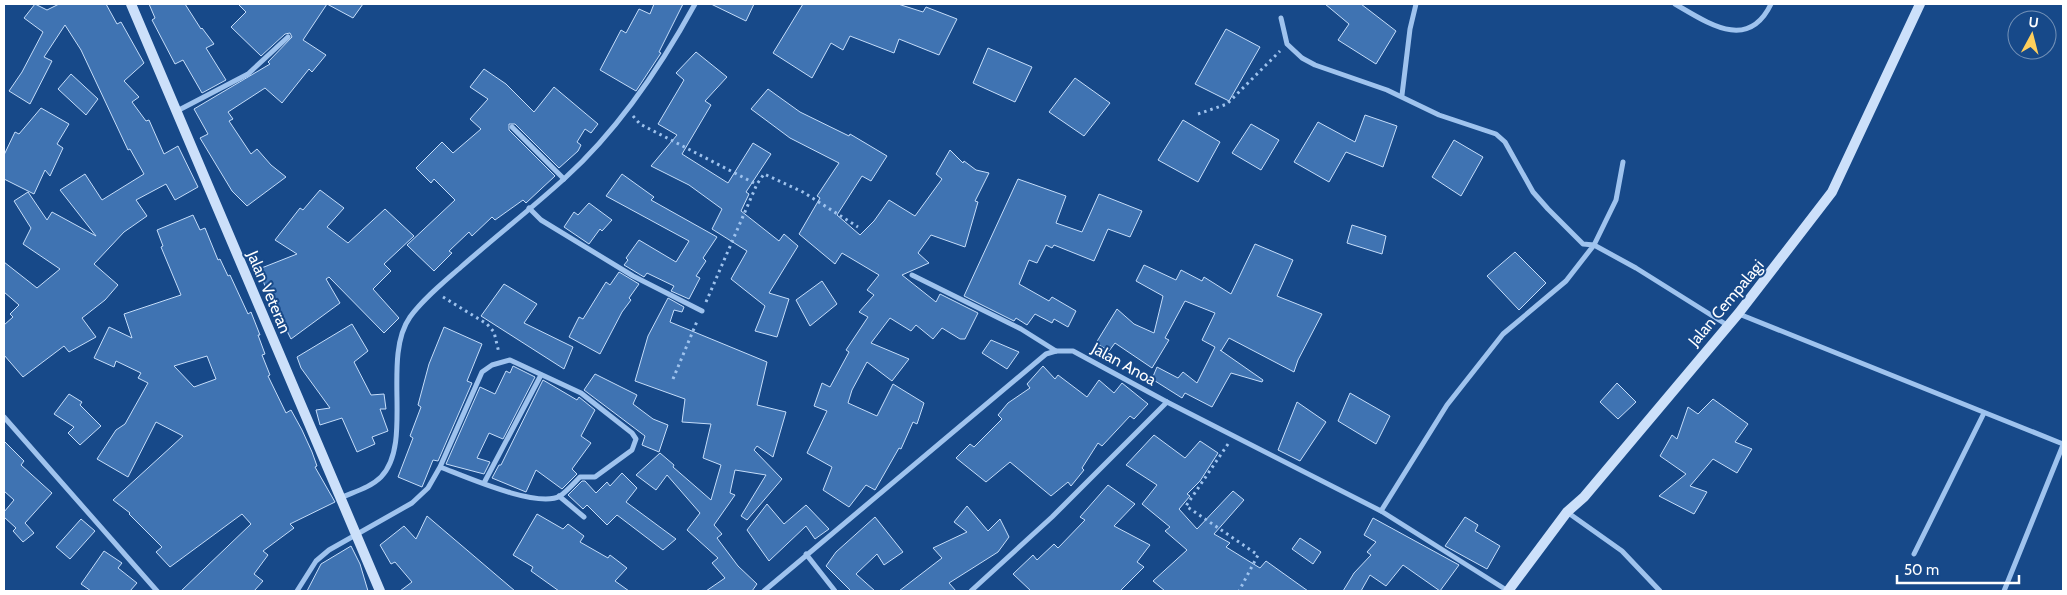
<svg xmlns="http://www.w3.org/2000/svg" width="2067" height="595" font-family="Cabin,sans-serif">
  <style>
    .building { fill: #3f73b2; stroke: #c5ddfa; fill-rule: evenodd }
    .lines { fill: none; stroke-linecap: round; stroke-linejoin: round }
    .path { stroke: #9fc3ee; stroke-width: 3; stroke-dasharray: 2.5 4; stroke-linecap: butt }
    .street { stroke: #9fc3ee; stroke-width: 5 }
    .secondary { stroke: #cce0fa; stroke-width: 10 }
    .labels { text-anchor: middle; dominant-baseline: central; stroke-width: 4; stroke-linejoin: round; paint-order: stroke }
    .street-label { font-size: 16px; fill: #fff; stroke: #174989 }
  </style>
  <rect width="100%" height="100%" fill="#174989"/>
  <g class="building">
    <polygon points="35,4 47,10 59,4 106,4 117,24 121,22 144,63 124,81 139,97 132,102 146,121 149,120 164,154 178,146 198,187 175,200 166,184 136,200 147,216 124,232 94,264 118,285 105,300 82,318 96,337 69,352 64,346 23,377 4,355 4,325 13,317 10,314 19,305 4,292 4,262 37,288 60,269 23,244 31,228 14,201 28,192 47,220 52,212 96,236 60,190 85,174 102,200 144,174 130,149 128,150 81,50 65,25 44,57 52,61 30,104 9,91 22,72 43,32 24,18"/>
    <polygon points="149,4 185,4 201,29 202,28 214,44 206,48 226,80 202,93 183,60 175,64 152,20 155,18"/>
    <polygon points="238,4 363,4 353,18 327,4 303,40 326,55 312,72 309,69 282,103 265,88 228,112 233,119 229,121 251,154 257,149 271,165 286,177 247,206 232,191 200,138 208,134 194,109 270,64 268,62 292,37 290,33 285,34 261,56 231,27 246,12"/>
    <polygon points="654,4 683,4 659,52 661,53 636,91 600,70 621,30 626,33 639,9 650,14"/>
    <polygon points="711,4 754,4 746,21"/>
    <polygon points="803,4 898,4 923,12 926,7 957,19 939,55 899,39 894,53 850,36 843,50 831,43 812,78 773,53"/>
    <polygon points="1325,4 1361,4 1396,31 1376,64 1338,40 1349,24"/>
    <polygon points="1226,29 1260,47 1229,101 1195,84"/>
    <polygon points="988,48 1032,67 1015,102 973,83"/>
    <polygon points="696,52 727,77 705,101 711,105 682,154 728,183 753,143 771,154 746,192 749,194 741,211 779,241 784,234 798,246 769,293 789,299 777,337 755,331 765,306 731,279 747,251 712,229 722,209 689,185 651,166 677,135 658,124 684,80 676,73"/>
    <polygon points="484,69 506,84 534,112 554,87 598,124 591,133 585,129 577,142 581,145 578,151 559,168 515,124 509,124 509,130 555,176 526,203 523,200 495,220 492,217 472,236 469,232 449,251 452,253 434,271 407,245 455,200 434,179 431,183 416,168 442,142 453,153 481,129 470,119 488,99 470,87"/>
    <polygon points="71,74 98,99 86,115 58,89"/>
    <polygon points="1075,78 1110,103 1084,136 1049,112"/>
    <polygon points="768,89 800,112 849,136 850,134 887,156 871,181 862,176 837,215 860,235 874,221 889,200 915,216 942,179 936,174 950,150 963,163 964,161 976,170 989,173 975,201 978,202 965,247 931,235 918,253 929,263 902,275 936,302 940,294 978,313 965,339 960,339 942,328 933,339 916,325 911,331 890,318 871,343 909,359 892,381 867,362 852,390 848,403 877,416 893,384 924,403 917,424 913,422 901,449 899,448 875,490 866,485 849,507 823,490 832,467 807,453 827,411 814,406 822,383 830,387 849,352 846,350 868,317 859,312 874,295 867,290 879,275 842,253 835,264 799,234 820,198 817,196 839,163 790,138 751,109"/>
    <polygon points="41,108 69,124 57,144 63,148 50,176 45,170 34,194 4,179 4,155 15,132 19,134"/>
    <polygon points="1365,115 1397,126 1383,167 1346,152 1329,182 1294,162 1318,122 1355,142"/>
    <polygon points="1183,120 1220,142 1198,182 1158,160"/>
    <polygon points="1251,124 1279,140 1261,170 1232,153"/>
    <polygon points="1454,140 1483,157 1461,196 1432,177"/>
    <polygon points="622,174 654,197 651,200 717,237 703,258 706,261 696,276 700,278 689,299 671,291 674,286 647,273 644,277 624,265 628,260 626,258 639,240 676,262 689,241 606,196"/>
    <polygon points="1018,179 1066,196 1056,223 1082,232 1099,194 1142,211 1130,237 1108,229 1094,261 1054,245 1052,248 1046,245 1037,263 1029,260 1019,284 1049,301 1052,297 1076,311 1068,327 1054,319 1052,323 1035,314 1027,325 1016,318 1014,321 964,296"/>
    <polygon points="320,190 344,208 327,227 348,243 385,209 414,236 384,264 391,271 373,289 399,318 384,333 329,277 326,279 340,303 291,339 266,289 259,269 297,254 275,240 300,208 303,210"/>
    <polygon points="589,203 612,220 602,231 600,229 589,244 564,227 574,212 578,215"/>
    <path d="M193,215L200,230L205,228L218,260L220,259L228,276L230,275L248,314L251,312L260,335H258L265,354L262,355L270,375L268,376L286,413L291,410L302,430L312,452L317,466L315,467L335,502L290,524L294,528L263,551L268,555L254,574L263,581L254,591H181L251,524L242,514L170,567L156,552L162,547L129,514L130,513L113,500L183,436L156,422L128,477L97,459L116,430L125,424L148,383L138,378L141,373L116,361L114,367L94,358L109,327L132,338L124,314L181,295L161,247L163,246L157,230ZM207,356L216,379L194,387L174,366Z"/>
    <polygon points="1352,225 1386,236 1382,254 1347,243"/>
    <polygon points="1255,244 1293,260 1277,296 1322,314 1298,360 1294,372 1229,338 1221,351 1220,350 1263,380 1262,382 1231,373 1212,407 1185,393 1182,398 1152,379 1157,367 1178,378 1183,372 1197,383 1215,347 1202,340 1215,313 1185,301 1165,338 1169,340 1152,368 1115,343 1109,351 1096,343 1117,309 1134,324 1154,333 1163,296 1136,281 1144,265 1176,280 1181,270 1202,281 1204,277 1231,294"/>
    <polygon points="1515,252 1546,283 1519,310 1487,276"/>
    <polygon points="619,272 639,284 629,298 631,300 622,312 600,354 569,337 579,317 583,319 606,282 610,285"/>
    <polygon points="822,281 837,304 810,326 796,300"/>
    <polygon points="504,284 537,304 524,323 573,347 564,369 481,316"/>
    <polygon points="668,298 684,307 682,312 674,310 670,322 767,362 757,405 786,412 773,457 757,446 754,450 782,479 747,520 741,516 766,475 735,470 730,493 735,495 714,525 722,534 717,538 738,566 757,584 752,591 706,591 725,578 712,563 718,558 687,530 700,513 667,475 656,490 636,475 660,453 674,465 673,467 711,500 721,465 703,458 711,424 682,422 685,399 635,381 648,336"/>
    <polygon points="352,324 368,351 354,362 371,395 384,394 386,409 380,409 388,431 372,437 375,444 357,452 342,418 320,425 316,410 330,408 301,368 297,357"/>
    <polygon points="444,327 482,344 467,381 472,383 438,461 433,460 422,487 398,477 413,438 410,436 421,407 418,405 429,364"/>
    <polygon points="991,340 1019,352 1007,369 982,353"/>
    <polygon points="513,366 535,377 503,439 489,433 477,458 490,462 484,474 446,464 480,387 495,394 506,371 510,373"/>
    <polygon points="1043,366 1055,379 1058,375 1087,397 1099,380 1114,393 1122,383 1148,404 1134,419 1130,416 1102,446 1098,443 1082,468 1084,470 1071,486 1068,482 1051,496 1010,462 986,482 956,458 970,444 974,447 1002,419 998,415 1008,403 1030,388 1027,384"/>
    <polygon points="595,374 637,395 633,404 653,419 668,425 659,452 642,445 645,436 584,390"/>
    <polygon points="543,380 577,400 579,397 595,410 581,436 591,443 572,469 577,474 562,489 536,470 526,492 492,478 499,465 501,465"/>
    <polygon points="1617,383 1636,402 1618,419 1600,402"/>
    <polygon points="1350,393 1390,416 1376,444 1338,421"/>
    <polygon points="69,394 82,402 80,405 101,426 80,445 68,433 74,427 54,414"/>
    <polygon points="1713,399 1748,424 1735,442 1752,449 1737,473 1713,459 1690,486 1707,492 1694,514 1659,496 1686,474 1660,456 1672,435 1677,439 1688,407 1698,414"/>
    <polygon points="1297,402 1326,422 1300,461 1278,450"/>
    <polygon points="1154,435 1185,458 1200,441 1218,453 1200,481 1187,494 1190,496 1179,509 1197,529 1233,491 1244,500 1214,534 1230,543 1226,547 1260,568 1266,561 1308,591 1165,591 1153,581 1187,550 1165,531 1170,527 1142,504 1157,485 1126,465"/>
    <polygon points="4,441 24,461 21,465 52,493 25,523 34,533 23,542 13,531 16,528 4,517 4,512 14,500 4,491"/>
    <polygon points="622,473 637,488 626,502 676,539 663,550 617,515 607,525 587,505 583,509 568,495 582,481 585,481 596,493 607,482 610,486"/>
    <polygon points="1108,485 1135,504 1114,526 1150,545 1137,562 1144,567 1120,591 1031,591 1013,574 1033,555 1037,560 1054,544 1058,548 1085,520 1080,517"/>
    <polygon points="767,504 784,524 806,505 829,529 815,539 806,526 769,561 747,530"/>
    <polygon points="967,506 988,531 1000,519 1009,537 998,552 949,583 956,591 899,591 942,558 933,548 967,532 954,522"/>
    <polygon points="537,514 563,529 568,524 584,536 580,542 608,558 610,555 627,568 615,581 629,591 559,591 531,571 533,567 513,555"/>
    <polygon points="427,516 434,522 515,591 400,591 412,582 395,562 391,564 380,545 404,526 416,539"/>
    <polygon points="875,517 903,552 884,565 877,554 856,574 875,591 851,591 826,566 836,552"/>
    <polygon points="1465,517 1478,525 1475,531 1500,546 1487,569 1445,546"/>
    <polygon points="1373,518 1459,565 1440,591 1403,565 1386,586 1370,575 1361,591 1343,591 1354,573 1371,555 1367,552 1376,542 1364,535"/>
    <polygon points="81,519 95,531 70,559 56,547"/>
    <polygon points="1300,538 1321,552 1313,564 1292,549"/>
    <polygon points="351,546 360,564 368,591 307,591 321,564"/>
    <polygon points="104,551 122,563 118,568 137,583 130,591 91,591 81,584"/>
  </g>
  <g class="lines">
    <g class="path">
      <polyline points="1198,114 1227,104 1280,51"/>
      <polyline points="633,116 640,124 756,184"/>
      <polyline points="443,297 487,324 494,332 499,353"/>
      <polyline points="706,302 757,184 764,174 803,192 858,227"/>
      <polyline points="673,379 698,319"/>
      <polyline points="1228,444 1186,506 1258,555 1239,591"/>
    </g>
    <g class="street">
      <path d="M1675,4C1708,23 1748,52 1771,4"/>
      <polyline points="1281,18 1287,44 1302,58 1315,65 1387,90 1439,115 1496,134 1505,142 1533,192 1548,209 1583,244 1594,245 1566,281 1503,334 1447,405 1381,511"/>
      <polyline points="1402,95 1410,29 1416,4"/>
      <polyline points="177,111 248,74 288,37"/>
      <polyline points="512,127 564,179"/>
      <polyline points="1623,162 1616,200 1594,245 1636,268 1727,325"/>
      <polyline points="529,208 541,220 633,276 702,311"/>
      <polyline points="912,275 1021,329 1056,351"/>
      <polyline points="1739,314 2063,444"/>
      <polyline points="4,417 157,591"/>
      <polyline points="484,483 541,375"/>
      <polyline points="559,496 584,517"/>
      <path d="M340,498C353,492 370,488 381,477C414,443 381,358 410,317C424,298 444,282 461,267C495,237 531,209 565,178C619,129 660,68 695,4"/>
      <polyline points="1567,512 1622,551 1660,591"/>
      <polyline points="806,554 835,591"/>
      <polyline points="1914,554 1984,413"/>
      <path d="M297,591L316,561L329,550L412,503L428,488L440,467L482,372L492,365L510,360L581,393L632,433L636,439L632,450L595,477H580C574,483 567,491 560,496C538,509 464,476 440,467"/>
      <polyline points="764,591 1046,354 1056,351 1073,351 1167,402 1381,511 1508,591"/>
      <polyline points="971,591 1052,517 1167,402"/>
      <polyline points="2004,591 2063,445"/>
    </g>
    <g class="secondary">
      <polyline points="131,4 380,591"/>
      <polyline points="1508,591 1567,512 1584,497 1738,314 1832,192 1920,4"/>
    </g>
  </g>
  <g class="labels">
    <g class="street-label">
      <text transform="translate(269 292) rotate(67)">Jalan Veteran</text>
      <text transform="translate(1726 303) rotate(-50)">Jalan Cempalagi</text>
      <text transform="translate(1124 364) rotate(29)">Jalan Anoa</text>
    </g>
  </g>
  <rect width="2067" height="595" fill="none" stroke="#ffffff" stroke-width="10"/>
  <g transform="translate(2032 35) rotate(7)"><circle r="24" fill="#174989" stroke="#7492b8"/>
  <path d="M0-4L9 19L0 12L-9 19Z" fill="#ffcf5c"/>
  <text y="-8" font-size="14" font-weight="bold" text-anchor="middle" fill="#ffffff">U</text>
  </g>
  <path d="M1897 575v8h122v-8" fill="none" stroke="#ffffff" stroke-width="2.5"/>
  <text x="1904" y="575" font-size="15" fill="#ffffff" stroke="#174989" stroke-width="4" paint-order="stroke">50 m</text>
</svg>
